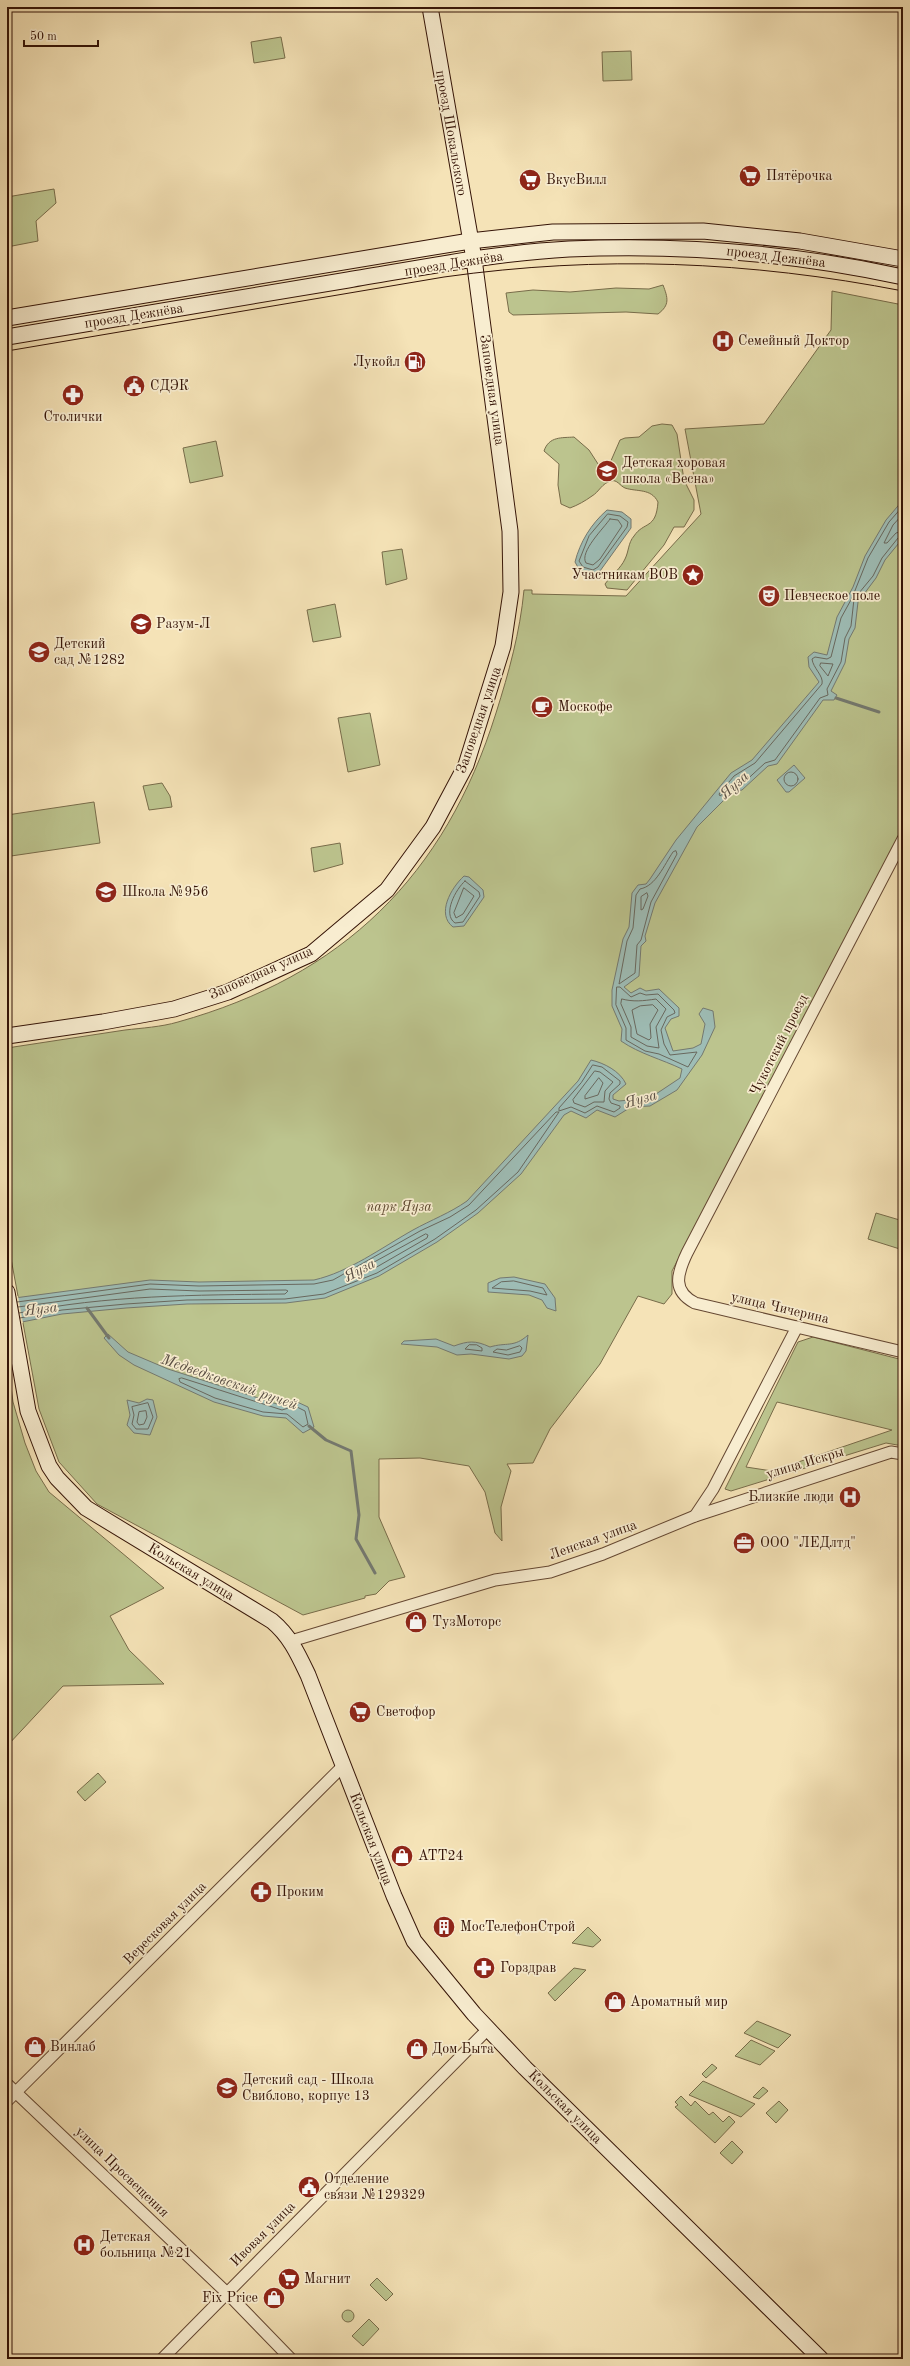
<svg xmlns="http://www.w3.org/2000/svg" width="910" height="2366" font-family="'Old Standard TT',serif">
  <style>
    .green { fill: #bcc48e; stroke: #786c4a; fill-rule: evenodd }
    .water { fill: #9ebdb6; stroke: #747970 }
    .pier { fill: #f5e3b7 }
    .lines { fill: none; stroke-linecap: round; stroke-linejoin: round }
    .shore { stroke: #69685e; stroke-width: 1 }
    .stream { stroke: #747970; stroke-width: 3 }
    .street-casing { stroke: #644732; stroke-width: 13 }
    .secondary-casing { stroke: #341306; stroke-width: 17 }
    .street { stroke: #f8edd0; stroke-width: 11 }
    .secondary { stroke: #f8edd0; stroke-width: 15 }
    .tram { stroke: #341306; stroke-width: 1 }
    .labels { text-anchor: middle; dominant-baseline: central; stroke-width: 3.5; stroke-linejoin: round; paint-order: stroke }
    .street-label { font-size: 14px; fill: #341306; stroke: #f8edd0 }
    .poi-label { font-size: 14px; fill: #341306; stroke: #f8edd0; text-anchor: start }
    .park-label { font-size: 14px; font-style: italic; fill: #5d482f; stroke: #f8edd0 }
    .water-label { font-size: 15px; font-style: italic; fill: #594e44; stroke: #f8edd0 }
  </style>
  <rect width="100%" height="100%" fill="#f5e3b7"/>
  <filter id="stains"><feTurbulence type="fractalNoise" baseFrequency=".005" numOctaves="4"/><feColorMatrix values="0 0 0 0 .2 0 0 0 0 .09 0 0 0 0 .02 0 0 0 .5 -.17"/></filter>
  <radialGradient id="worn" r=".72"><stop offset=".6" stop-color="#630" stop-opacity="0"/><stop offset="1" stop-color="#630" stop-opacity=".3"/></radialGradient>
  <g class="green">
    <polygon points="281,37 285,58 254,63 251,42"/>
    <polygon points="631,51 632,80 603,81 602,52"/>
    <polygon points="54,189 56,203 36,221 38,241 7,247 7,197"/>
    <path d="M663,285C668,298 670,305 658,314L626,312L513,315L509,312L506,293L533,290L570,292L616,288L649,289Z"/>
    <path d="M832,291L903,305V828L672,1271V1294L664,1304L638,1296L600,1364L550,1429L533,1463L507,1464L511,1471L501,1507L502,1541L495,1533L485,1492L469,1466L420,1458L379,1459V1517L405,1577L389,1581L376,1594L365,1596V1598L303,1615L97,1504L59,1462L39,1409L7,1237V1048C46,1042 86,1036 125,1030C142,1028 161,1027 178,1022C343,976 445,876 496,713C509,672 520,632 524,590H532V594L626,596L701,514L685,429L764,424L831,330Z"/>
    <path d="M662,424L672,425L677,434L684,480L694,500V510L684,527H674L664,545L627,590L607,588L605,584C611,576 621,568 625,559C629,551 628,543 634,536C644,521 656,530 658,502C651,488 637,492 625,488C620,486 617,479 611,481C602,483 599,492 592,496C585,501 578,505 570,508L561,504L558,485L559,464L544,451C549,436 562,438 574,437L589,450L600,467L610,463L620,440L625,438L639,437L652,426Z"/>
    <polygon points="216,441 223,476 190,483 183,448"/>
    <polygon points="402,549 407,579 386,585 382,552"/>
    <polygon points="335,604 341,637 313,642 307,610"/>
    <polygon points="370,713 380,765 348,772 338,718"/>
    <polygon points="162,783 170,796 172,807 149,810 143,786"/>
    <polygon points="94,802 100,843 11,856 7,815"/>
    <polygon points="340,843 343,864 314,872 311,848"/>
    <polygon points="876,1213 903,1221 903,1250 868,1239"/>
    <path d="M813,1337L903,1360V1446L886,1443L731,1491L725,1489L798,1342ZM777,1402L892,1430L772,1471L746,1467Z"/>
    <polygon points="7,1356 13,1402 25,1443 36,1471 49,1492 164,1588 110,1616 129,1650 164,1684 63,1686 7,1746"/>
    <polygon points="98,1773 106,1782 85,1801 77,1792"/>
    <polygon points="588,1927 601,1940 593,1947 572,1943"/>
    <polygon points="574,1968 586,1970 555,2001 548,1993"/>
    <polygon points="757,2021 791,2035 778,2048 744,2033"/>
    <polygon points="751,2040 775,2051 760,2065 735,2056"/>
    <polygon points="712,2064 717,2068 706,2078 702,2074"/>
    <polygon points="703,2081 755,2104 741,2117 689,2095"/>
    <polygon points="763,2087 768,2091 759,2099 753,2097"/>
    <polygon points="681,2096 691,2106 695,2101 709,2115 713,2112 723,2122 729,2116 735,2122 715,2143 675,2107 678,2105 675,2102"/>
    <polygon points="779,2101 788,2110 776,2123 766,2113"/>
    <polygon points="732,2141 743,2152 732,2164 720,2153"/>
    <polygon points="377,2278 393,2294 386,2301 370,2285"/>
    <circle cx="348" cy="2316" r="6"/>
    <polygon points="369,2319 379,2329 363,2346 352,2336"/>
  </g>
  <g class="water">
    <path d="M903,500V538L885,560L876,578L858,602L855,628L849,639L845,663L831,691L837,695L834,700H823L777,764L768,766L742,790L732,792L697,827L655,903L645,936L646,941L641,946L639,976L624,987L631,993L640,988L646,991L659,989L679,1008V1016L671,1019L665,1028L673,1051L693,1048L701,1044L705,1024L699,1014L703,1008L713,1011L715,1027L702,1055L677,1090L650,1106L631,1107L615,1117L597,1110L586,1118L571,1111L564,1115L521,1174L478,1213L437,1242L379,1276L325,1298L286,1303L187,1304L126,1308L62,1314L7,1325V1299L150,1280L199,1282L314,1280C349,1272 381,1248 413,1230C431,1220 450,1213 467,1201L578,1081L591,1060C604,1063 620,1071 626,1084L613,1095V1099L619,1101L650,1098L680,1078L682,1069C661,1059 640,1054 621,1041L622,1029L612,1006V990L623,939L629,927L632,893L638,885L646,884L650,879L676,840L731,773L752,760L819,682L809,667L808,657L814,652L827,655L837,617L853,587L865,556L886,520Z"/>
    <path d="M607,510L622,512L631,519V528L600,571L594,574L580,571L575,562C580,542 591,524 607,510Z"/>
    <polygon points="794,765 805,778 789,792 786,792 777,780"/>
    <path d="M464,876L469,877L483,890L484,897L464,926L453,927C436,914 451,888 464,876Z"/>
    <polygon points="514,1277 545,1284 555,1298 556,1311 547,1308 542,1300 529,1295 488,1292 488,1283 500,1278"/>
    <polygon points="108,1334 128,1352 168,1369 283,1406 295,1401 308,1407 314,1427 303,1433 286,1418 263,1416 214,1402 134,1365 119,1355 104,1338"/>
    <path d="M528,1335L526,1351L522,1356L509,1359L471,1354L457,1355L437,1347L401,1344L404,1341L436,1339L454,1346C468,1341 475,1340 490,1347C506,1342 514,1348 528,1335Z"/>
    <polygon points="147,1399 153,1400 157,1417 150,1435 134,1433 127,1425 130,1415 127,1400 139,1403"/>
  </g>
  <polygon class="pier" points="18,1296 23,1323 7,1327 7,1297"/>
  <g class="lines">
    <g class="shore">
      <path d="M903,506L889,522L868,558L852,598L841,618L831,657L827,659L815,657L812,659C813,668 824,676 822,684L755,763L734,776L719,794L720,796L731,788L740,786L765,763L775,760L820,698L828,695L827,689L841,662L845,638L851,626L854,599L873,576L882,558L898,538L903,536"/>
      <polygon points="608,514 620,516 628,522 627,527 598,567 593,570 583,567 579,561 589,536"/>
      <polyline points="903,514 893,525 884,543 887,543 896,533 903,531"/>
      <path d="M610,519L618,520L622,526L600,559L593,565L586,563C579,552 604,528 610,519Z"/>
      <polygon points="821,663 833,664 828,676 820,666"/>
      <circle cx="791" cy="779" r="7"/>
      <path d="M676,851L677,854L651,902L641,940L637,945L635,973L619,984L627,941L633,928L636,895L640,889C656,886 664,865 673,852Z"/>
      <path d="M465,881L479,892L480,896L463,922L455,923C442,914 456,889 465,881Z"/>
      <polygon points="464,888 474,896 463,914 456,918 454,913"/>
      <polygon points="647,893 648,896 643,909 641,910 641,897"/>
      <polygon points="617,987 620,987 631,997 640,993 646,995 658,994 674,1010 675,1013 667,1017 661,1030 664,1044 670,1055 697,1052 688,1067 659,1054 645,1051 626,1040 626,1028 616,1005"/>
      <path d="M622,999C633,1002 643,1001 656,999L666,1009L656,1027L659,1048L647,1046L631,1037V1027L621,1004Z"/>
      <polygon points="653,1005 658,1010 650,1024 651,1038 649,1040 637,1034 632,1010 640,1006"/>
      <polygon points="593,1065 602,1067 620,1081 620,1084 610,1093 609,1099 611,1103 620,1106 620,1108 614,1112 597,1106 585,1113 571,1107 559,1111 559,1108 581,1083"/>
      <polygon points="595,1071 600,1072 613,1082 605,1091 604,1102 594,1102 585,1107 574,1103 573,1100"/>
      <polygon points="599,1078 603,1083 598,1095 585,1099 585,1096"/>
      <polygon points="426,1234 428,1235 427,1238 375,1268 361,1272 362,1269"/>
      <polygon points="514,1281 543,1288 547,1295 530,1291 492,1288 501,1282"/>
      <polyline points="17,1302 150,1284 199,1286 314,1284 333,1280 420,1231 450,1217 469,1205 556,1112 559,1112 518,1172 476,1210 435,1239 377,1273 324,1294 285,1299 187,1300 126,1304 62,1310 20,1318"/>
      <path d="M18,1307L150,1289L199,1291L286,1290L288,1291L285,1294C196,1295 106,1295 19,1313"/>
      <polygon points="477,1345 482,1348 482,1351 465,1349 469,1345"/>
      <polygon points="520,1346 522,1348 520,1352 508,1355 493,1352 497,1349 506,1350"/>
      <polygon points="182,1378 282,1410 295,1406 305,1411 308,1424 303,1427 287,1414 263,1412 215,1398 180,1382 179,1379"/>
      <polygon points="148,1403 153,1417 148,1429 136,1429 132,1424 134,1415 132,1407"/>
      <polygon points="146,1411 147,1417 144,1424 139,1425 137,1422 139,1412"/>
    </g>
    <g class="stream">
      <polyline points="836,698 879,712"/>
      <polyline points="87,1308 109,1338"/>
      <polyline points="309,1426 326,1440 351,1451 359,1515 356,1539 375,1573"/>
    </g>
    <g class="street-casing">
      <g id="street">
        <path d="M903,839L687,1253C677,1274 672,1291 695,1303L903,1352"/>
        <polyline points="695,1516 713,1489 797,1327"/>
        <polyline points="291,1641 495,1580 550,1572 603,1554 695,1516 891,1452 903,1454"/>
        <polyline points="7,2084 226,2292 291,2359"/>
        <polyline points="7,2101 343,1766"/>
        <polyline points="162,2359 488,2029"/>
      </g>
    </g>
    <g class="secondary-casing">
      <g id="secondary">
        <polyline points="7,318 470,241 553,232 703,231 800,241 903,259"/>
        <path d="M7,337C121,318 234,299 348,280C421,268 494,253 569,249C681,244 793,253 903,277"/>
        <polyline points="7,1036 103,1022 174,1009 228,992 311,954 387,890 433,827 466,765 503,646 511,592 510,531 474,259 430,7"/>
        <path d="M7,1292L28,1411L49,1466L57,1478L86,1508L272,1621C290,1636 298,1654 308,1675L394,1896L414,1941L474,2014L525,2068L821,2359"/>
      </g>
    </g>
    <use href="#street" class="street"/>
    <use href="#secondary" class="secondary"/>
    <path class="tram" d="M7,351L444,277C600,255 749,261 903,291"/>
  </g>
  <defs>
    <g id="supermarket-disc" transform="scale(1.15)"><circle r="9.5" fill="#8f2418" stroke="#f8edd0"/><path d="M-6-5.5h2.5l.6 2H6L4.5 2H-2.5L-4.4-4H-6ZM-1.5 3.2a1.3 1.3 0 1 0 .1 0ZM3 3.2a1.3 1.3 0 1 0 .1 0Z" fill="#fff"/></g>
    <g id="hospital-disc" transform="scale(1.15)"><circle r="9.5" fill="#8f2418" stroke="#f8edd0"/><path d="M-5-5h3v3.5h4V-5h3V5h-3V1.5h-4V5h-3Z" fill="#fff"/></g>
    <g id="fuel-disc" transform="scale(1.15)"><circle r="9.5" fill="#8f2418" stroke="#f8edd0"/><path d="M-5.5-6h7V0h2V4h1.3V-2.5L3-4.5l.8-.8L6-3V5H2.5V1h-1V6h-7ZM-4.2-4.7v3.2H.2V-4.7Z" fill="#fff"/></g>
    <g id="civic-disc" transform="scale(1.15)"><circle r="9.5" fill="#8f2418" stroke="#f8edd0"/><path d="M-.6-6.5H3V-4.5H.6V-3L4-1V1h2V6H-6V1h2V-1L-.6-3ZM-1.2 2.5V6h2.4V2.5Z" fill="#fff"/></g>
    <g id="pharmacy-disc" transform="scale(1.15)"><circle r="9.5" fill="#8f2418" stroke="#f8edd0"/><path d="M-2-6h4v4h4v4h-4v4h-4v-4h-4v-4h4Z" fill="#fff"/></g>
    <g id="school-disc" transform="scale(1.15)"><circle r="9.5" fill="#8f2418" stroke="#f8edd0"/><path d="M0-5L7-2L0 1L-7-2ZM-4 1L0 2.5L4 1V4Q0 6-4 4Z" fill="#fff"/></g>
    <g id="sight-disc" transform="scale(1.15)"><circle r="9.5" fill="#8f2418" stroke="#f8edd0"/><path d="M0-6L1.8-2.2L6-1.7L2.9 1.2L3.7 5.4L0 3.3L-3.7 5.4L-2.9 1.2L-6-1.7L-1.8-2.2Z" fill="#fff"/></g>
    <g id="theatre-disc" transform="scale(1.15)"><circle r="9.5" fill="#8f2418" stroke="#f8edd0"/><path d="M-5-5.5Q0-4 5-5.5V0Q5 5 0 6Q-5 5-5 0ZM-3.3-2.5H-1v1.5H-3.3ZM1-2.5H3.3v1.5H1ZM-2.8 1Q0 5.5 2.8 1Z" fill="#fff"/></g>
    <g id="cafe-disc" transform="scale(1.15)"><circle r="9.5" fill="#8f2418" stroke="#f8edd0"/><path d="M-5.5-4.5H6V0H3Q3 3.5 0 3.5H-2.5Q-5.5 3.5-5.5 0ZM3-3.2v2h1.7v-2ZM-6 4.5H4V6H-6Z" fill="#fff"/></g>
    <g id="office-disc" transform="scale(1.15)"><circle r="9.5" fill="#8f2418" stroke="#f8edd0"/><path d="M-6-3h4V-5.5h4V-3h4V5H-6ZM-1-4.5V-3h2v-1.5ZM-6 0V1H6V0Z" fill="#fff"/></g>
    <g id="shop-disc" transform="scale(1.15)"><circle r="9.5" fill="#8f2418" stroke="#f8edd0"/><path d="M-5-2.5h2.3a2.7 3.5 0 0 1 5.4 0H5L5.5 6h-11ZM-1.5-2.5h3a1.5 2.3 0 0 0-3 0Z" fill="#fff"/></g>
    <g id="building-disc" transform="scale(1.15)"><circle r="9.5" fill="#8f2418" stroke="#f8edd0"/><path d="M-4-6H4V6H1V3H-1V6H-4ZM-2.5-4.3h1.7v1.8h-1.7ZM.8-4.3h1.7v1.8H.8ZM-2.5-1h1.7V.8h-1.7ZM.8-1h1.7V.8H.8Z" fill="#fff"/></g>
  </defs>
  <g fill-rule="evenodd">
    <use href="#supermarket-disc" x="750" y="176"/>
    <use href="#supermarket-disc" x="530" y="180"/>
    <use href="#hospital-disc" x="723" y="341"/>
    <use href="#fuel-disc" x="415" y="362"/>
    <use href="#civic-disc" x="134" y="386"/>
    <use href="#pharmacy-disc" x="73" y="395"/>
    <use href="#school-disc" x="607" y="471"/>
    <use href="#sight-disc" x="693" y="575"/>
    <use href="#theatre-disc" x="769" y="596"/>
    <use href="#school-disc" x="141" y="624"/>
    <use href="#school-disc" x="39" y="652"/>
    <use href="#cafe-disc" x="542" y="707"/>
    <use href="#school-disc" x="106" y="892"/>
    <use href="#hospital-disc" x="850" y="1497"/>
    <use href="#office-disc" x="744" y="1543"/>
    <use href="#shop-disc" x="416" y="1622"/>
    <use href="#supermarket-disc" x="360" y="1712"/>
    <use href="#shop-disc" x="402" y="1856"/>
    <use href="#pharmacy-disc" x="261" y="1892"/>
    <use href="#building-disc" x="444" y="1927"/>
    <use href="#pharmacy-disc" x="484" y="1968"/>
    <use href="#shop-disc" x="615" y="2002"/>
    <use href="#shop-disc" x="35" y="2047"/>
    <use href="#shop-disc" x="417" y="2049"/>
    <use href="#school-disc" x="227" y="2088"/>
    <use href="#civic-disc" x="309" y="2187"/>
    <use href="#hospital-disc" x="84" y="2245"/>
    <use href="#supermarket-disc" x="289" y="2279"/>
    <use href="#shop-disc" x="274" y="2298"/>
  </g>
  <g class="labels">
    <g class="street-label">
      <text transform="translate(451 133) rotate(80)">проезд Шокальского</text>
      <text transform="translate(776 257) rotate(7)">проезд Дежнёва</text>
      <text transform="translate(454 264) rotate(-9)">проезд Дежнёва</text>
      <text transform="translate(134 316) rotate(-9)">проезд Дежнёва</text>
      <text transform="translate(492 390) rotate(82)">Заповедная улица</text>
      <text transform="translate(479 720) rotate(-71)">Заповедная улица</text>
      <text transform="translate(261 973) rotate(-24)">Заповедная улица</text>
      <text transform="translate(779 1045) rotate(-63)">Чукотский проезд</text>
      <text transform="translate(780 1308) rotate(13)">улица Чичерина</text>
      <text transform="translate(805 1463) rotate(-17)">улица Искры</text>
      <text transform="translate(593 1540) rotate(-20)">Ленская улица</text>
      <text transform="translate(191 1572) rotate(31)">Кольская улица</text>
      <text transform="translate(371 1839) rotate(69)">Кольская улица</text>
      <text transform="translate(165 1923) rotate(-45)">Вересковая улица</text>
      <text transform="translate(565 2107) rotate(45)">Кольская улица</text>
      <text transform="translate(122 2172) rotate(44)">улица Просвещения</text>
      <text transform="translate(263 2234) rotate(-45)">Ивовая улица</text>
    </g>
    <g class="poi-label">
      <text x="766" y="176">Пятёрочка</text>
      <text x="546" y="180">ВкусВилл</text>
      <text x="738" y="341">Семейный Доктор</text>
      <text x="400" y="362" text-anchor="end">Лукойл</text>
      <text x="150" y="386">СДЭК</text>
      <text x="73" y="417" text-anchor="middle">Столички</text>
      <text x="622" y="463">Детская хоровая<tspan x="622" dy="16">школа «Весна»</tspan></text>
      <text x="678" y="575" text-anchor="end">Участникам ВОВ</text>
      <text x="784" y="596">Певческое поле</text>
      <text x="156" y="624">Разум-Л</text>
      <text x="54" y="644">Детский<tspan x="54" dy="16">сад №1282</tspan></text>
      <text x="558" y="707">Москофе</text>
      <text x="122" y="892">Школа №956</text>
      <text x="834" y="1497" text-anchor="end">Близкие люди</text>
      <text x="760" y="1543">ООО "ЛЕДлтд"</text>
      <text x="432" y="1622">ТузМоторс</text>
      <text x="376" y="1712">Светофор</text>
      <text x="418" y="1856">АТТ24</text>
      <text x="276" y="1892">Проким</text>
      <text x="460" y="1927">МосТелефонСтрой</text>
      <text x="500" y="1968">Горздрав</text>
      <text x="630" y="2002">Ароматный мир</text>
      <text x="50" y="2047">Винлаб</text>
      <text x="432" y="2049">Дом Быта</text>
      <text x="242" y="2080">Детский сад - Школа<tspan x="242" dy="16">Свиблово, корпус 13</tspan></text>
      <text x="324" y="2179">Отделение<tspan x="324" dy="16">связи №129329</tspan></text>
      <text x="100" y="2237">Детская<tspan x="100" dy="16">больница №21</tspan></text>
      <text x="304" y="2279">Магнит</text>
      <text x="258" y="2298" text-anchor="end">Fix Price</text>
    </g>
    <g class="park-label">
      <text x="399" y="1207">парк Яуза</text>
    </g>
    <g class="water-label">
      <text transform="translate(735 786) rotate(-42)">Яуза</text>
      <text transform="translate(641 1100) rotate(-16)">Яуза</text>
      <text transform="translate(360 1271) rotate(-28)">Яуза</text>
      <text transform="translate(41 1310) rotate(-7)">Яуза</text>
      <text transform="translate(229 1383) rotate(19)">Медведковский ручей</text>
    </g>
  </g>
  <rect width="910" height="2366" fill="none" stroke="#f5e3b7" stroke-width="24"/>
  <rect x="8" y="8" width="894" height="2350" fill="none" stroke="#341306" stroke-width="2"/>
  <rect x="12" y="12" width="886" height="2342" fill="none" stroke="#341306"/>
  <path d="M24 40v6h74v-6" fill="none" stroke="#341306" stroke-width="2"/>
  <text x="30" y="40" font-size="12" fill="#341306" stroke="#f8edd0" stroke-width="3" paint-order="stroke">50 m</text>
  <rect width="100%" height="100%" filter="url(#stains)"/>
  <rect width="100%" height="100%" fill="url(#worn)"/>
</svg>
